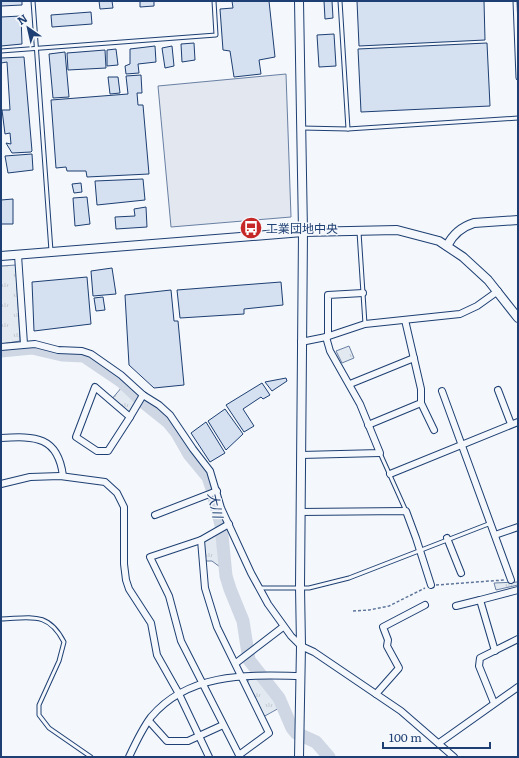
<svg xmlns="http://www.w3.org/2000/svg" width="519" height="758" font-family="Literata,'Noto Sans JP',serif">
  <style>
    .park { fill: url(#park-tufts); stroke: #687fa3 }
    .parking { fill: #e3e8f0; stroke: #687fa3 }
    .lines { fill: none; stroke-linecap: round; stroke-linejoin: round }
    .river { stroke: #cfd7e4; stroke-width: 13 }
    .building { fill: #d5e0f0; stroke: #1d3f73 }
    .service-casing { stroke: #1d3f73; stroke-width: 5 }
    .minor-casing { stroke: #1d3f73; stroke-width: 8 }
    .tertiary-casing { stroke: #1d3f73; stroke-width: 10 }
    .path { stroke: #5e769c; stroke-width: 1.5; stroke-dasharray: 3 2; stroke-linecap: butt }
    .service { stroke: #f4f7fb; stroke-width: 3 }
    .minor { stroke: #f4f7fb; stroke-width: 6 }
    .tertiary { stroke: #f4f7fb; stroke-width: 8 }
    .labels { text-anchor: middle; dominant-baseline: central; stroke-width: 3; stroke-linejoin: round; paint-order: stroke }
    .poi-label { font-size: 12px; fill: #1d3f73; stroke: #f4f7fb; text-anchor: start }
    .water-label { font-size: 13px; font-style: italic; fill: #1d3f73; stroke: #f4f7fb }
  </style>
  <defs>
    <pattern id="park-tufts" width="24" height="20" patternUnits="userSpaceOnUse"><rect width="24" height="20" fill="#e3e9f0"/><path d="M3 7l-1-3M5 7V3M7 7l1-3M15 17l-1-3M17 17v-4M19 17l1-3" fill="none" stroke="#c2c9d1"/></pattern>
  </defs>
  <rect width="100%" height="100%" fill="#f4f7fb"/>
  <g class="park">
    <polygon points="16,265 20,341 1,344 1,266"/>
    <polygon points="349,346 354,358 342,363 336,351"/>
    <polygon points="122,387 139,401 132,411 126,413 111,400"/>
    <polygon points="220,531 224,570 212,561 204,561 202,540"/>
    <polygon points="518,582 518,585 496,590 494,583"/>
    <polygon points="249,678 261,678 278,699 281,707 263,717 247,684"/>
  </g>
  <polygon class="parking" points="286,74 291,217 171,227 158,86"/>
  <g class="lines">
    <polyline class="river" points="1,351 32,348 62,355 84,356 121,381 143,402 168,422 177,433 189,454 208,477 212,489 221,525 226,576 230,589 243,621 249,660 279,698 292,728 296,733 316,742 329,757"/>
  </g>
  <g class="building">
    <polygon points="1,1 22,1 22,5 1,6"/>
    <polygon points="99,1 112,1 113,8 100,9"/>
    <polygon points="140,1 154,1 154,6 140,7"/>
    <polygon points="232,1 269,1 275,57 259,60 261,74 234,77 230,51 223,50 220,9 233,8"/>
    <polygon points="324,1 332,1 333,18 325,19"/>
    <polygon points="357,1 484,1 485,40 359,46"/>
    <polygon points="91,12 92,24 52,27 51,15"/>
    <polygon points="21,16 22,44 1,46 1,17"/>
    <polygon points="334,34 336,66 319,67 317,35"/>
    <polygon points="194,43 195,60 182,62 181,44"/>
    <polygon points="487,43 490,106 361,112 358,49"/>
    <polygon points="155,46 156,62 138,64 139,73 126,74 125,66 130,64 130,49"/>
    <polygon points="172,46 174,66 165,68 162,48"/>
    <polygon points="116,49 118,65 107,66 107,50"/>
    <polygon points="105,50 106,68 68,70 67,53"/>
    <polygon points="65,52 69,97 53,98 49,54"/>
    <polygon points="24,57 32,151 31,152 12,153 6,143 11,144 10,133 5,134 2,110 10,110 7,62 1,63 1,58"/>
    <polygon points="141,75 142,93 137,93 138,105 143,105 149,174 87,177 86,171 67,171 66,167 56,168 51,100 128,94 126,76"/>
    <polygon points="108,77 118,77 120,93 110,94"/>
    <polygon points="32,154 33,170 8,173 5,156"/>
    <polygon points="143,179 145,200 97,205 95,181"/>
    <polygon points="81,183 82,192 74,193 72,184"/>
    <polygon points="87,197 90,224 75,226 73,198"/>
    <polygon points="13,199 13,224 1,224 1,200"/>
    <polygon points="146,207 147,227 116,229 115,217 135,216 134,209"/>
    <polygon points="112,268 116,294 93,296 91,271"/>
    <polygon points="87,277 91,324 34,331 32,282"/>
    <polygon points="281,282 283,305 244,309 244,314 180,318 177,290"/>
    <polygon points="171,290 174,321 178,321 184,385 154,388 129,365 125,295"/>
    <polygon points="103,297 105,310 96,311 94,298"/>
    <polygon points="286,378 287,381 272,391 265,382"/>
    <polygon points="262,383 270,395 263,399 261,397 243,409 254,426 244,432 226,405"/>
    <polygon points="225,409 243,434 226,450 208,421"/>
    <polygon points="206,422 225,453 210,462 191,433"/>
  </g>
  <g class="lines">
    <g class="service-casing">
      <g id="service">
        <polyline points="33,1 51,251"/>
        <polyline points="340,1 348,129"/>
        <polyline points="515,1 518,78"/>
        <polyline points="1,51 216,35 214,1"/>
        <polyline points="302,128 348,129 518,118"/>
        <polyline points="359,232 365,324"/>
        <polyline points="380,453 406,511"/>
        <polyline points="260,588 309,588 349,578 491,523"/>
        <path d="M1,619C31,618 48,611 64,642L59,661L39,705V715L49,728L91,757"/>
      </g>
    </g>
    <g class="minor-casing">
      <g id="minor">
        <polyline points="18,255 24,344"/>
        <polyline points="328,336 328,295 363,293"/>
        <polyline points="301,342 326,337 365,324 460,314 477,306 498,291"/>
        <polyline points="1,347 35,344 58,350 82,351 91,354 121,375 143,395 159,405 170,415 193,449 210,471 221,508 251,573 268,604 291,636 301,646 314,652 401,711 454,757"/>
        <polyline points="350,384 414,358"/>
        <polygon points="95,387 130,417 108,451 97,451 76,437"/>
        <polyline points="498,390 511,424"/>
        <polyline points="442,391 511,580"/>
        <polyline points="421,403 434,430"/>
        <polyline points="130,417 143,395"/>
        <polyline points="368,425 421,403 421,389 405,320"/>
        <path d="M1,438C35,436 58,436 63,476"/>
        <polyline points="301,455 380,453 360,404 330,351 326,337"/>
        <polyline points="390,474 518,422"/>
        <polyline points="1,484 30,477 60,476 105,482 117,493 124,507 124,564 126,580 129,589 151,623 157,655 179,694 209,757"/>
        <polyline points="300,512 406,511 416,538 431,585"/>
        <polyline points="155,515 217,491"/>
        <polyline points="229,524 201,540 205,588 217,627 269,733 239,755"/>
        <polyline points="495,535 518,527"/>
        <polyline points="447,538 461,573"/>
        <polyline points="201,540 150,557 169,596 181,641 240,757"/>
        <polyline points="456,606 480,600"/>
        <polyline points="495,651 480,600 518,590"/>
        <polyline points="236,663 283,627"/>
        <polyline points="376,694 399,668 387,646 388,640 383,627 425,605"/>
        <polyline points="494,703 479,666 480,658 518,639"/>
        <polyline points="149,721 167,741 188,741 223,725"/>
        <polyline points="439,743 518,687"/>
        <path d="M129,757C135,744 142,729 151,717C189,672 248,675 301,676"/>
      </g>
    </g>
    <g class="tertiary-casing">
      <g id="tertiary">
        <polyline points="299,1 303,232 300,587 301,646 299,757"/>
        <path d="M447,246C453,234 461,227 474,223L518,220"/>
        <polyline points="1,256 303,232 397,230 439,241 463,257 488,280 518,318"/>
      </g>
    </g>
    <g class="path">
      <polyline points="436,585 504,580"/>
      <polyline points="353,611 369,610 389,606 425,588"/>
    </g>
    <use href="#service" class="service"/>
    <use href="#minor" class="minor"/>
    <use href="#tertiary" class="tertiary"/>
  </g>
  <defs>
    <g id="bus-disc" transform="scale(1.15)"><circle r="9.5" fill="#c62828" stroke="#f4f7fb"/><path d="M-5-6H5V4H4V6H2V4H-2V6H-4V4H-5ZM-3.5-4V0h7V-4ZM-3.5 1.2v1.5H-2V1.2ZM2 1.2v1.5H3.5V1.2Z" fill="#fff"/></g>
  </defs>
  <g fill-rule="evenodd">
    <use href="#bus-disc" x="251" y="228"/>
  </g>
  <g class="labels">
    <g class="poi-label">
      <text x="266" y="228">工業団地中央</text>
    </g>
    <g class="water-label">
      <text transform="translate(216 505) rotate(77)">大川</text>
    </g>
  </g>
  <rect width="519" height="758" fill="none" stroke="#1d3f73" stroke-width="4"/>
  <g transform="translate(28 28) rotate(326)" stroke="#f4f7fb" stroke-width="3" paint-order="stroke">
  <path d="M0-3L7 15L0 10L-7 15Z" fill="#1d3f73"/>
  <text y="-6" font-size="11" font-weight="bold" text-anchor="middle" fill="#1d3f73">N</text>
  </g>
  <path d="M383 742v6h107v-6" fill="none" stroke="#1d3f73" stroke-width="2"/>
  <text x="389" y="742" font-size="12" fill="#1d3f73" stroke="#f4f7fb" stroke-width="3" paint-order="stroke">100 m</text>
</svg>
